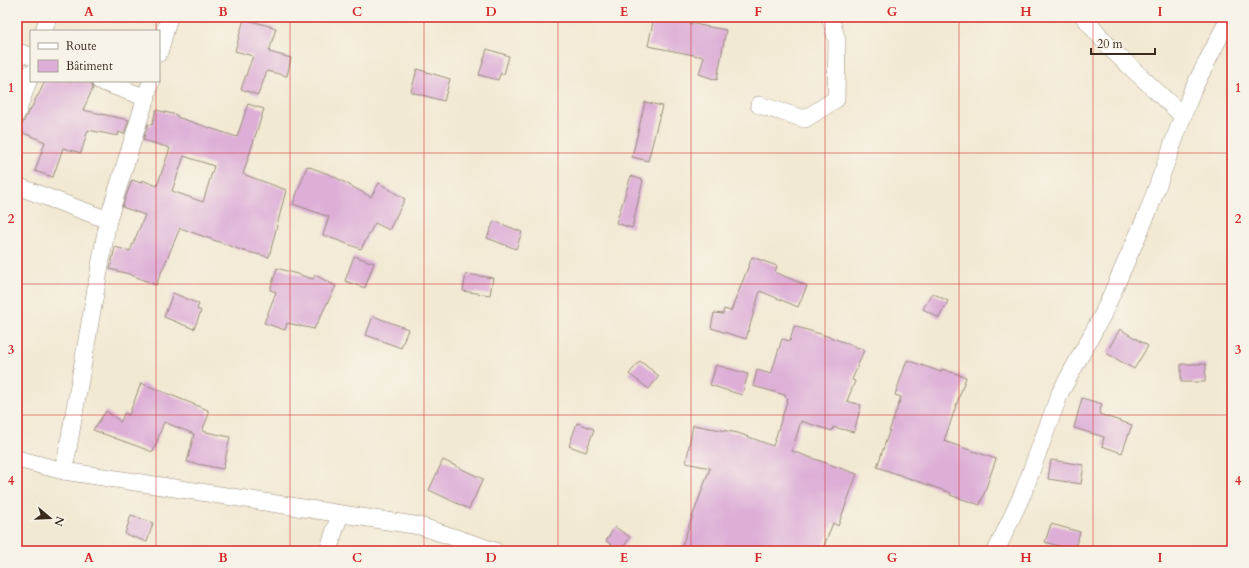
<svg xmlns="http://www.w3.org/2000/svg" width="1249" height="568" font-family="Cardo,serif">
  <style>
    .building { fill: #ddaed7; fill-rule: evenodd }
    .lines { fill: none; stroke-linecap: round; stroke-linejoin: round }
    .street-casing { stroke: #968a78; stroke-width: 18 }
    .street { stroke: #fff; stroke-width: 17 }
    .grid { fill: none; stroke: #d62828; stroke-width: 1; stroke-opacity: 0.55 }
    .neatline { fill: none; stroke: #d62828; stroke-width: 1.5 }
    .grid-label { font-size: 13px; text-anchor: middle; font-weight: bold; fill: #d62828 }
  </style>
  <rect width="100%" height="100%" fill="#f7f3e8"/>
  <filter id="ink" filterUnits="userSpaceOnUse"><feTurbulence type="fractalNoise" baseFrequency=".025" numOctaves="2"/><feDisplacementMap in="SourceGraphic" scale="8" xChannelSelector="R" yChannelSelector="G"/><feConvolveMatrix kernelMatrix="1 2 1 2 8 2 1 2 1" color-interpolation-filters="sRGB"/></filter>
  <filter id="wash" filterUnits="userSpaceOnUse"><feTurbulence type="fractalNoise" baseFrequency=".012" numOctaves="4" result="noise"/><feDisplacementMap in="SourceGraphic" scale="16" xChannelSelector="R" yChannelSelector="G"/><feGaussianBlur stdDeviation="0.9" result="paint"/><feColorMatrix in="noise" values="0 0 0 0 0 0 0 0 0 0 0 0 0 0 0 0 0 1.4 0 .05"/><feComposite in="paint" operator="in"/></filter>
  <g filter="url(#wash)">
    <rect width="100%" height="100%" fill="#f2e9d3"/>
    <g id="blocks">
      <g class="building">
        <polygon points="654,17 673,17 684,19 683,22 726,30 717,80 699,74 704,57 648,46"/>
        <polygon points="244,19 276,28 269,52 291,58 287,76 267,71 258,95 241,89 253,56 235,51"/>
        <polygon points="487,49 509,56 504,74 500,74 498,80 479,75"/>
        <polygon points="417,69 450,79 444,101 411,92"/>
        <polygon points="45,81 90,81 93,88 83,110 129,120 124,134 119,132 118,136 88,130 81,153 63,148 53,177 35,171 45,142 19,131 29,110 30,111 37,96 38,96"/>
        <polygon points="645,102 662,106 648,161 632,157"/>
        <path d="M248,104L264,109L243,174L286,190L269,257L244,251L180,228L156,285L129,274L110,269L115,247L130,251L145,215L122,207L132,180L141,183L142,180L157,186L170,148L143,140L148,124L152,125L156,110L177,115V117L237,137ZM184,156L214,166L203,202L172,191Z"/>
        <polygon points="307,166 331,175 371,197 379,183 405,199 389,230 375,223 361,249 323,235 329,217 293,204"/>
        <polygon points="631,176 643,180 632,228 616,223"/>
        <polygon points="494,221 522,232 516,249 487,238"/>
        <polygon points="354,256 374,263 365,288 345,281"/>
        <polygon points="752,257 777,266 775,272 807,286 798,307 760,291 746,339 711,328 714,313 723,314 724,309 731,311"/>
        <polygon points="277,268 313,279 315,275 336,286 314,329 287,323 285,330 264,323 276,292 270,290"/>
        <polygon points="466,274 493,278 490,295 463,291"/>
        <polygon points="173,293 199,304 197,309 201,311 194,329 164,317"/>
        <polygon points="932,293 948,301 939,318 923,309"/>
        <polygon points="373,316 408,329 401,348 366,335"/>
        <polygon points="794,326 830,337 864,350 852,380 855,381 847,401 861,405 854,432 833,427 832,431 801,421 792,451 857,474 838,526 833,523 822,551 680,551 710,468 686,463 693,425 738,433 773,446 788,398 785,397 785,395 753,386 757,370 771,374 782,339 790,341"/>
        <polygon points="1120,329 1148,346 1134,369 1106,353"/>
        <polygon points="907,360 941,372 942,369 966,377 944,441 996,459 980,505 950,495 951,493 877,467 901,397 895,395"/>
        <polygon points="640,361 659,376 649,389 629,374"/>
        <polygon points="1181,364 1206,364 1205,382 1181,382"/>
        <polygon points="716,365 748,374 742,395 710,385"/>
        <polygon points="141,383 208,410 208,417 202,431 230,437 223,469 187,462 194,434 164,422 153,452 93,430 106,411 121,422 124,413 129,415"/>
        <polygon points="1082,398 1102,404 1099,414 1132,425 1122,453 1102,446 1104,437 1074,428"/>
        <polygon points="577,423 594,429 586,452 569,446"/>
        <polygon points="443,460 483,479 469,509 429,490"/>
        <polygon points="1051,460 1084,465 1081,484 1048,479"/>
        <polygon points="131,515 153,523 147,542 125,534"/>
        <polygon points="1051,524 1080,532 1074,551 1045,542"/>
        <polygon points="615,527 630,537 621,551 606,541"/>
      </g>
    </g>
  </g>
  <g filter="url(#ink)">
    <use href="#blocks" fill-opacity="0" stroke="#968a78" stroke-width="1"/>
    <g class="lines">
      <g class="street-casing">
        <g id="street">
          <polyline points="1084,17 1109,47 1183,116"/>
          <polyline points="44,31 48,17"/>
          <polyline points="17,52 31,56"/>
          <polyline points="159,53 169,17"/>
          <polyline points="100,81 147,98"/>
          <polyline points="759,105 805,119 836,99 837,40 830,17"/>
          <polyline points="17,113 31,73"/>
          <polyline points="17,186 108,220"/>
          <polyline points="17,459 64,471 420,526 495,551"/>
          <polyline points="64,471 108,220 151,81"/>
          <polyline points="328,551 340,514"/>
          <polyline points="996,551 1023,493 1060,393 1102,316 1148,212 1192,91 1225,26 1232,17"/>
        </g>
      </g>
      <use href="#street" class="street"/>
    </g>
  </g>
  <path class="grid" d="M156,17V31M290,17V551M424,17V551M558,17V551M691,17V551M825,17V551M959,17V551M1093,17V551M156,81V551M17,153H1232M17,284H1232M17,415H1232"/>
  <rect width="1249" height="568" fill="none" stroke="#f7f3e8" stroke-width="44"/>
  <rect x="30" y="30" width="130" height="52" fill="#f7f3e8" stroke="#aca397"/>
  <rect x="38" y="43" width="20" height="6" fill="#ffffff" stroke="#aca397"/>
  <text x="66" y="50" font-size="12" fill="#3b2a1e">Route</text>
  <rect x="38" y="60" width="20" height="12" fill="#ddaed7" stroke="#aca397"/>
  <text x="66" y="70" font-size="12" fill="#3b2a1e">Bâtiment</text>
  <g transform="translate(50 518) rotate(109)" stroke="#f7f3e8" stroke-width="3" paint-order="stroke">
  <path d="M0-3L7 15L0 10L-7 15Z" fill="#3b2a1e"/>
  <text y="-6" font-size="11" font-weight="bold" text-anchor="middle" fill="#3b2a1e">N</text>
  </g>
  <path d="M1091 48v6h64v-6" fill="none" stroke="#3b2a1e" stroke-width="2"/>
  <text x="1097" y="48" font-size="12" fill="#3b2a1e" stroke="#f7f3e8" stroke-width="3" paint-order="stroke">20 m</text>
  <rect x="22" y="22" width="1205" height="524" class="neatline"/>
  <g class="grid-label">
    <text x="89" y="16">A</text>
    <text x="223" y="16">B</text>
    <text x="357" y="16">C</text>
    <text x="491" y="16">D</text>
    <text x="624" y="16">E</text>
    <text x="758" y="16">F</text>
    <text x="892" y="16">G</text>
    <text x="1026" y="16">H</text>
    <text x="1160" y="16">I</text>
    <text x="11" y="92">1</text>
    <text x="1238" y="92">1</text>
    <text x="11" y="223">2</text>
    <text x="1238" y="223">2</text>
    <text x="11" y="354">3</text>
    <text x="1238" y="354">3</text>
    <text x="11" y="485">4</text>
    <text x="1238" y="485">4</text>
    <text x="89" y="562">A</text>
    <text x="223" y="562">B</text>
    <text x="357" y="562">C</text>
    <text x="491" y="562">D</text>
    <text x="624" y="562">E</text>
    <text x="758" y="562">F</text>
    <text x="892" y="562">G</text>
    <text x="1026" y="562">H</text>
    <text x="1160" y="562">I</text>
  </g>
</svg>
